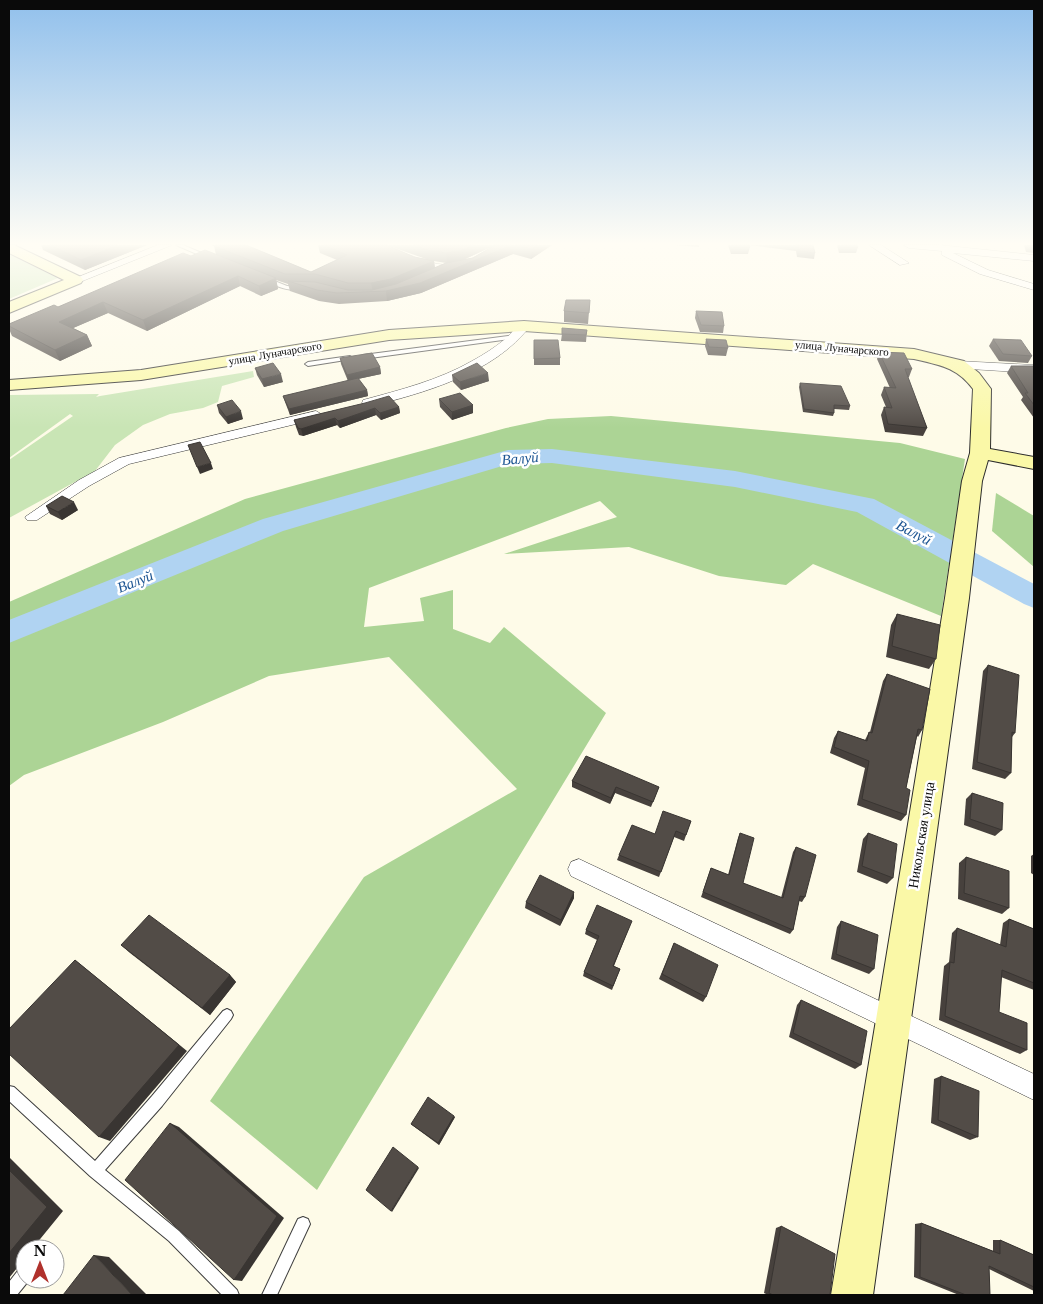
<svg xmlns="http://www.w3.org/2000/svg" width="1043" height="1304" font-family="'Libre Baskerville',serif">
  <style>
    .green { fill: #c9e5b5 }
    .forest { fill: #acd495 }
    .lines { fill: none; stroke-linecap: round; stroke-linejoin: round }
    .river { fill: #b0d3f2; fill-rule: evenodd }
    .service-casing { stroke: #3d3d3d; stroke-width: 2 }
    .minor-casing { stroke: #3d3d3d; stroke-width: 1 }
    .secondary-casing { stroke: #2c2c2c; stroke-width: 2 }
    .service { fill: #fff; fill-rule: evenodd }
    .minor { fill: #fff; fill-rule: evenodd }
    .secondary { fill: #faf8a7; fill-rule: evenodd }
    .wall { fill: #47413d; fill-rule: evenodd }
    .shaded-wall { fill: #393532 }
    .building { fill: #524c47; stroke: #393532 }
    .labels { text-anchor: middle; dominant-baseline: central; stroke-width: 5; stroke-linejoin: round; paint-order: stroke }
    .far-street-label { font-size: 11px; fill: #0a0a0a; stroke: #fff }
    .street-label { font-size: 14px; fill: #0a0a0a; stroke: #fff }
    .water-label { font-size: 15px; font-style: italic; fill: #1c5492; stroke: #fff }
  </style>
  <rect width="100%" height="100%" fill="#fefbe8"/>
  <g class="green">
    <polygon points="9,254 58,278 9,299"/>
    <polygon points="253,371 254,377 222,386 218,402 203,408 170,414 143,425 115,445 95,471 9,518 9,460 73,416 70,414 9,458 9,395 99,394 96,397 100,396"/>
  </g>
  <g class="forest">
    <polygon points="611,416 900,443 965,459 941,616 813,564 786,585 719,576 629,547 504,554 617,517 600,501 369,588 364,627 424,621 420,598 453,590 453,629 490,643 504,627 606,713 317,1190 210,1101 364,877 517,789 389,657 269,676 163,722 24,775 9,786 9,602 245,499 506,428 548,419"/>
    <polygon points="996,493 1034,516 1034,567 992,531"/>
  </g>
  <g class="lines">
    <polygon class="river" points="552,449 735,471 874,499 1034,584 1034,608 1024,604 857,512 735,487 552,463 509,464 283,531 9,643 9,620 263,519 508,450"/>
    <g class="service-casing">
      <g id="service">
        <polygon points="176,245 183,245 211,257 206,258"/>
        <path d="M267,278L287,286H300L303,288C290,293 277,286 265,281V279Z"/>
        <polygon points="516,335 518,336 518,338 363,359 360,357 363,355"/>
        <polygon points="350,356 353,358 352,359 308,366 305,364 308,362"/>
        <polygon points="227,1009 231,1011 233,1015 231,1019 162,1106 105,1170 179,1231 237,1290 239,1295 222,1295 169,1241 90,1176 9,1101 9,1086 14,1087 95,1161 152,1096 223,1011"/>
        <polygon points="303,1217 308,1219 310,1224 277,1295 262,1295 298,1219"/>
        <polygon points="25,1266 25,1279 30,1279 17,1295 9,1295 9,1282 20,1268"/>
      </g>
    </g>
    <g class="minor-casing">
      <g id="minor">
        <polygon points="158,245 172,245 80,282 76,283 71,280"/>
        <path d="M369,245C397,245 420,264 447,265C471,265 487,245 509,245L473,266L447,271L416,265Z"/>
        <polygon points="869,245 881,245 909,263 900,265"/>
        <polygon points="904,245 939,245 1034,255 1034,261 953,253 988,270 1034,284 1034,290 980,274 942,255 942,251 909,248"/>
        <path d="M524,323L530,326C494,374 423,393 368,407L362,403L363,400C400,390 439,380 472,361C483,355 494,348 504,340C511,335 516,325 524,323Z"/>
        <polygon points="958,361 1034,365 1034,373 954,368 952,365"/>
        <polygon points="316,411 323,415 321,418 129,464 89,486 37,520 27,520 25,517 79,480 119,458"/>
        <polygon points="579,859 1034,1074 1034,1100 571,876 568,869 571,862"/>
      </g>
    </g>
    <g class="secondary-casing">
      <g id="secondary">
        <polygon points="9,245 14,245 81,277 83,280 81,283 9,313 9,302 64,280 9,253"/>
        <path d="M524,321L914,349L964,361L979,373L991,389L990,449L1034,457V469L988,460L982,481L969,598L873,1295H831L945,598L962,481L970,453L973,389C957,367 939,365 914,359L524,331L389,340L141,380L9,390V380L141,370L389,330Z"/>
      </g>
    </g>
    <use href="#service" class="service"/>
    <use href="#minor" class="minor"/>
    <use href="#secondary" class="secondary"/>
  </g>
  <g class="wall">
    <polygon points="41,245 147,245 85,270 43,250"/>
    <path d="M211,245H246L311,272L337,260L320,253L318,245H552L531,259L513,254L421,293L387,301L339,304L319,301L290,291L288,284L276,280L278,289L261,296L240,286L147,331L108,313L73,328L87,335L92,346L60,361L12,336L9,329V324L58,307L191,256L216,255L214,246ZM389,246L426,259L414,257ZM493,246L473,258L465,259ZM434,261L446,263L435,268Z"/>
    <polygon points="675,245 699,245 699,247"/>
    <polygon points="728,245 813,245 815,253 814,259 797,257 796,251 749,245 750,247 748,254 731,254"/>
    <polygon points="837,245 857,245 858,247 856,253 839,253"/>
    <polygon points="1024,245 1034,245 1034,253 1026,252"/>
    <polygon points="590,300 588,324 564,322 564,311"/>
    <polygon points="696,311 724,326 723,333 700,332 695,318"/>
    <polygon points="587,330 586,342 561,341 562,334"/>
    <polygon points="706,339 728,348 726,356 708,355 705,346"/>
    <polygon points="993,339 1032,356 1028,363 999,361 989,346"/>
    <polygon points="534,340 560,358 560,365 534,365"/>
    <polygon points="879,352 912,369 909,377 908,377 927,428 923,436 885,432 881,415 884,407 886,407 881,395 884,387 890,388 877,359"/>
    <polygon points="340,358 380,367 381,374 358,379 367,390 368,396 290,415 285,402 283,396 348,381 341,364"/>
    <polygon points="1011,366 1034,366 1034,418 1021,400 1023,397 1007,373"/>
    <polygon points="255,368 283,382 264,387 257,375"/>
    <polygon points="452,375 489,381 461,390 453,382"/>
    <polygon points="800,383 850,406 849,410 834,409 834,413 833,416 803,412 799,387"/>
    <polygon points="439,399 473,405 473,413 452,420 440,407"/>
    <polygon points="365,403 399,407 400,413 381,420 376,415 340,428 337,425 303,436 299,435 296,427 294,420"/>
    <polygon points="217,405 243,419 228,424 219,413"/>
    <polygon points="46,506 78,510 62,520 50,514"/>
    <polygon points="897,614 936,659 929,669 886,657 891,625"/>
    <polygon points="988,665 1015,733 1012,737 1011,773 1005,779 972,769 983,671"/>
    <polygon points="887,674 922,730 918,737 917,736 906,788 906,815 901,821 857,805 865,768 830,753 834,738 838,731 865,740 869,732 870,732 883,681"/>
    <polygon points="572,781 659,787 651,807 615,793 610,804 572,787"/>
    <polygon points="972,793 1002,830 995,836 964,825 966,799"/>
    <polygon points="691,821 684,841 674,837 659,877 617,860 619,855 655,834"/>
    <polygon points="740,833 743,883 781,898 793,852 796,847 805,897 802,902 799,901 793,930 790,934 701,897 711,868 728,875 738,838"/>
    <polygon points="868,833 893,878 887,884 857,872 863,839"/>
    <polygon points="1034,854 1034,875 1031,873 1031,856"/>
    <polygon points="966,857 1009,908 1002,914 958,899 959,863"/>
    <polygon points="574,898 560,926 525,908 526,902"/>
    <polygon points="1009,919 1034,929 1034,990 1001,977 999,1012 1027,1050 1020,1054 939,1020 944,966 949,962 952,933 957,928 1000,945 1003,923"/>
    <polygon points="841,921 874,969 869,974 831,959 837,927"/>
    <polygon points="630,925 614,966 620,969 612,990 583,976 584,972 597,940 585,934 586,930"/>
    <polygon points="674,943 706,997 703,1002 659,979"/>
    <polygon points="121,945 230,975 236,982 210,1015 130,953"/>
    <polygon points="801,1000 861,1065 855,1069 789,1037 797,1005"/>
    <polygon points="941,1076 978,1137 970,1140 931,1123 934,1079"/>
    <polygon points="455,1117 439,1145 412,1125 411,1124"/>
    <polygon points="921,1223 993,1251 993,1240 1000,1240 1034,1255 1034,1291 989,1269 990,1295 959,1295 914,1277 915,1224"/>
    <polygon points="781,1226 830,1295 768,1295 764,1293 776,1228"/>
  </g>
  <g class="shaded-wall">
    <polygon points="118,245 147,245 85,270 81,260"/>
    <polygon points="473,245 501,245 493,246 463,260 447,263 446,253"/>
    <polygon points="512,245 513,245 513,254 421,293 387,301 386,291"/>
    <polygon points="537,245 552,245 531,259 531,249"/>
    <polygon points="434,261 435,271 392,289 373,292 371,283"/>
    <polygon points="238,276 240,286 147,331 143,320"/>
    <polygon points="276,278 278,289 261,296 259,286"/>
    <polygon points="103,302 108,313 64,332 59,322"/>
    <polygon points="87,335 92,346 60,361 55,350"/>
    <polygon points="380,367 381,374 348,381 347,375"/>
    <polygon points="488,373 489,381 461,390 460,382"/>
    <polygon points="281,374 283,382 264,387 262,379"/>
    <polygon points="367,390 368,396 290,415 289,409"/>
    <polygon points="473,405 473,413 452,420 452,412"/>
    <polygon points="399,407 400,413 381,420 380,413"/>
    <polygon points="375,408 376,415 340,428 338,421"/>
    <polygon points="241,411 243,419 228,424 226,417"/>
    <polygon points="335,418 337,425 303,436 301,429"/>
    <polygon points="211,463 213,469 200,474 197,467"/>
    <polygon points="74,502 78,510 62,520 58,512"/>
    <polygon points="616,787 615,793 610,804 611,798"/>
    <polygon points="574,892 574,898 560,926 561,920"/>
    <polygon points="75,960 187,1051 110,1141 99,1137"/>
    <polygon points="230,975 236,982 210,1015 202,1008"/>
    <polygon points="454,1116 455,1117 439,1145 438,1143"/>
    <polygon points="170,1123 179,1127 284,1218 242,1281 234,1280"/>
    <polygon points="9,1157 63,1211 32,1249 25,1249 25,1258 9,1278"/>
    <polygon points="418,1167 419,1168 392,1212 391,1211"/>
    <polygon points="94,1255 109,1257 147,1295 132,1295"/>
  </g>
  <g class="building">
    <polygon points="50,245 118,245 81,260"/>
    <polygon points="216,245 246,245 311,272 347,255 323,245 387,245 414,257 434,261 391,279 371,283 348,283 315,274 285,274 214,246"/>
    <polygon points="414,245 473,245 463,250 446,253 427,250"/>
    <polygon points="495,245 512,245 420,283 386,291 337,293 317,290 288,281 315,282 348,290 372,290 396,284 446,263 473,258"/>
    <polygon points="516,245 537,245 531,249"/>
    <polygon points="732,245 749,245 750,247 733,247"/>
    <polygon points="796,245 813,245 815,253 799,251 798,245"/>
    <polygon points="841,245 857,245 858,247 841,247"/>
    <polygon points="205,250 276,278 259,286 238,276 143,320 103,302 59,322 87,335 55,350 9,326 9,324 54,305 58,307 183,253 191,256"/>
    <polygon points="566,300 590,300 589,313 564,311"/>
    <polygon points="696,311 722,312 724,326 701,325"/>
    <polygon points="562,328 587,330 586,335 562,334"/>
    <polygon points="706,339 726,340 728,348 709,347"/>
    <polygon points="993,339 1021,340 1032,356 1003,354"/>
    <polygon points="534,340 558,340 560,358 534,359"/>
    <polygon points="879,352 904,353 912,369 905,369 927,428 888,424 884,407 892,408 884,387 896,388"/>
    <polygon points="372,353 380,367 347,375 340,358"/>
    <polygon points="273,363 281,374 262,379 255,368"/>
    <polygon points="477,363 488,373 460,382 452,375"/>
    <polygon points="1011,366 1034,366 1034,405 1025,393 1028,393"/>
    <polygon points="358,378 367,390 289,409 283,396"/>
    <polygon points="800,383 841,386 850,406 834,405 834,413 804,409"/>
    <polygon points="460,393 473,405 452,412 439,399"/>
    <polygon points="389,396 399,407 380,413 375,408 338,421 335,418 301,429 298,428 294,420 365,403"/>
    <polygon points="232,400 241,411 226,417 217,405"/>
    <polygon points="200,442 211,463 197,467 188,445"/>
    <polygon points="62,496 74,502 58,512 46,506"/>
    <polygon points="897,614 940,625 936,659 892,646"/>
    <polygon points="988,665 1019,675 1015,733 1012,732 1011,773 977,762"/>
    <polygon points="887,674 930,689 922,730 918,729 906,788 910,790 906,815 862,799 869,761 834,747 838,731 867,741 869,732 872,733"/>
    <polygon points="586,756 659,787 653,802 616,787 611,798 572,781"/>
    <polygon points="972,793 1003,803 1002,830 970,819"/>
    <polygon points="663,811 691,821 686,835 676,831 661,872 619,855 632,825 655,834"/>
    <polygon points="740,833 754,838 743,883 783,898 796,847 816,855 805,897 800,896 793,930 703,892 711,868 729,875"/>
    <polygon points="868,833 897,844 893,878 862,866"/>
    <polygon points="966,857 1009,871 1009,908 964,893"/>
    <polygon points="540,875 574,892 561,920 526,902"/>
    <polygon points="597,905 632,921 613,966 620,969 613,986 584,972 599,936 586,930"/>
    <polygon points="149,915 230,975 202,1008 121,945"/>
    <polygon points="1009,919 1034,929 1034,983 1002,970 999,1012 1027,1023 1027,1050 945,1016 950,962 954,963 957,928 1006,947"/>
    <polygon points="841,921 878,935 874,969 836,954"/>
    <polygon points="674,943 718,965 706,997 662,974"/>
    <polygon points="75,960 179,1045 99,1137 9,1054 9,1029"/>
    <polygon points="801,1000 867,1031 861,1065 793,1033"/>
    <polygon points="941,1076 979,1091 978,1137 938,1120"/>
    <polygon points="428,1097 454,1116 438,1143 411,1124"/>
    <polygon points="170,1123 277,1216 234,1280 125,1180"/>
    <polygon points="393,1147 418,1167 391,1211 366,1190"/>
    <polygon points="9,1170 47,1207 9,1253"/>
    <polygon points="921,1223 1000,1254 1000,1240 1034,1255 1034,1287 989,1266 990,1295 966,1295 920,1277"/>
    <polygon points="781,1226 835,1254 830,1295 773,1295 769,1293"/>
    <polygon points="94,1255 132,1295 63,1295"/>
  </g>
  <linearGradient id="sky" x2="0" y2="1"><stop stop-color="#91c0ec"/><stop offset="0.57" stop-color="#fffdf5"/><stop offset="1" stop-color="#fffdf5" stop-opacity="0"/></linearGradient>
  <rect width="1043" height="428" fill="url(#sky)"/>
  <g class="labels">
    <g class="far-street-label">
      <text transform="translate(842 348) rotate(5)">улица Луначарского</text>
      <text transform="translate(275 353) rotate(-10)">улица Луначарского</text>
    </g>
    <g class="street-label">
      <text transform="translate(921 835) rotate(-81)">Никольская улица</text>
    </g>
    <g class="water-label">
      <text transform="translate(520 458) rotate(-5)">Валуй</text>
      <text transform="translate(914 532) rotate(28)">Валуй</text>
      <text transform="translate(135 581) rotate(-22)">Валуй</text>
    </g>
  </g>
  <rect width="1043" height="1304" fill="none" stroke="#0a0a0a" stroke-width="20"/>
  <g transform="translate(40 1264)"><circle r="24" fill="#ffffff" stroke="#9d9d9d"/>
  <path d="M0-4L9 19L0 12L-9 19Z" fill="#b0312c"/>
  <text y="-8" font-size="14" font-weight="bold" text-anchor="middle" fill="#0a0a0a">N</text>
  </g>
</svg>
